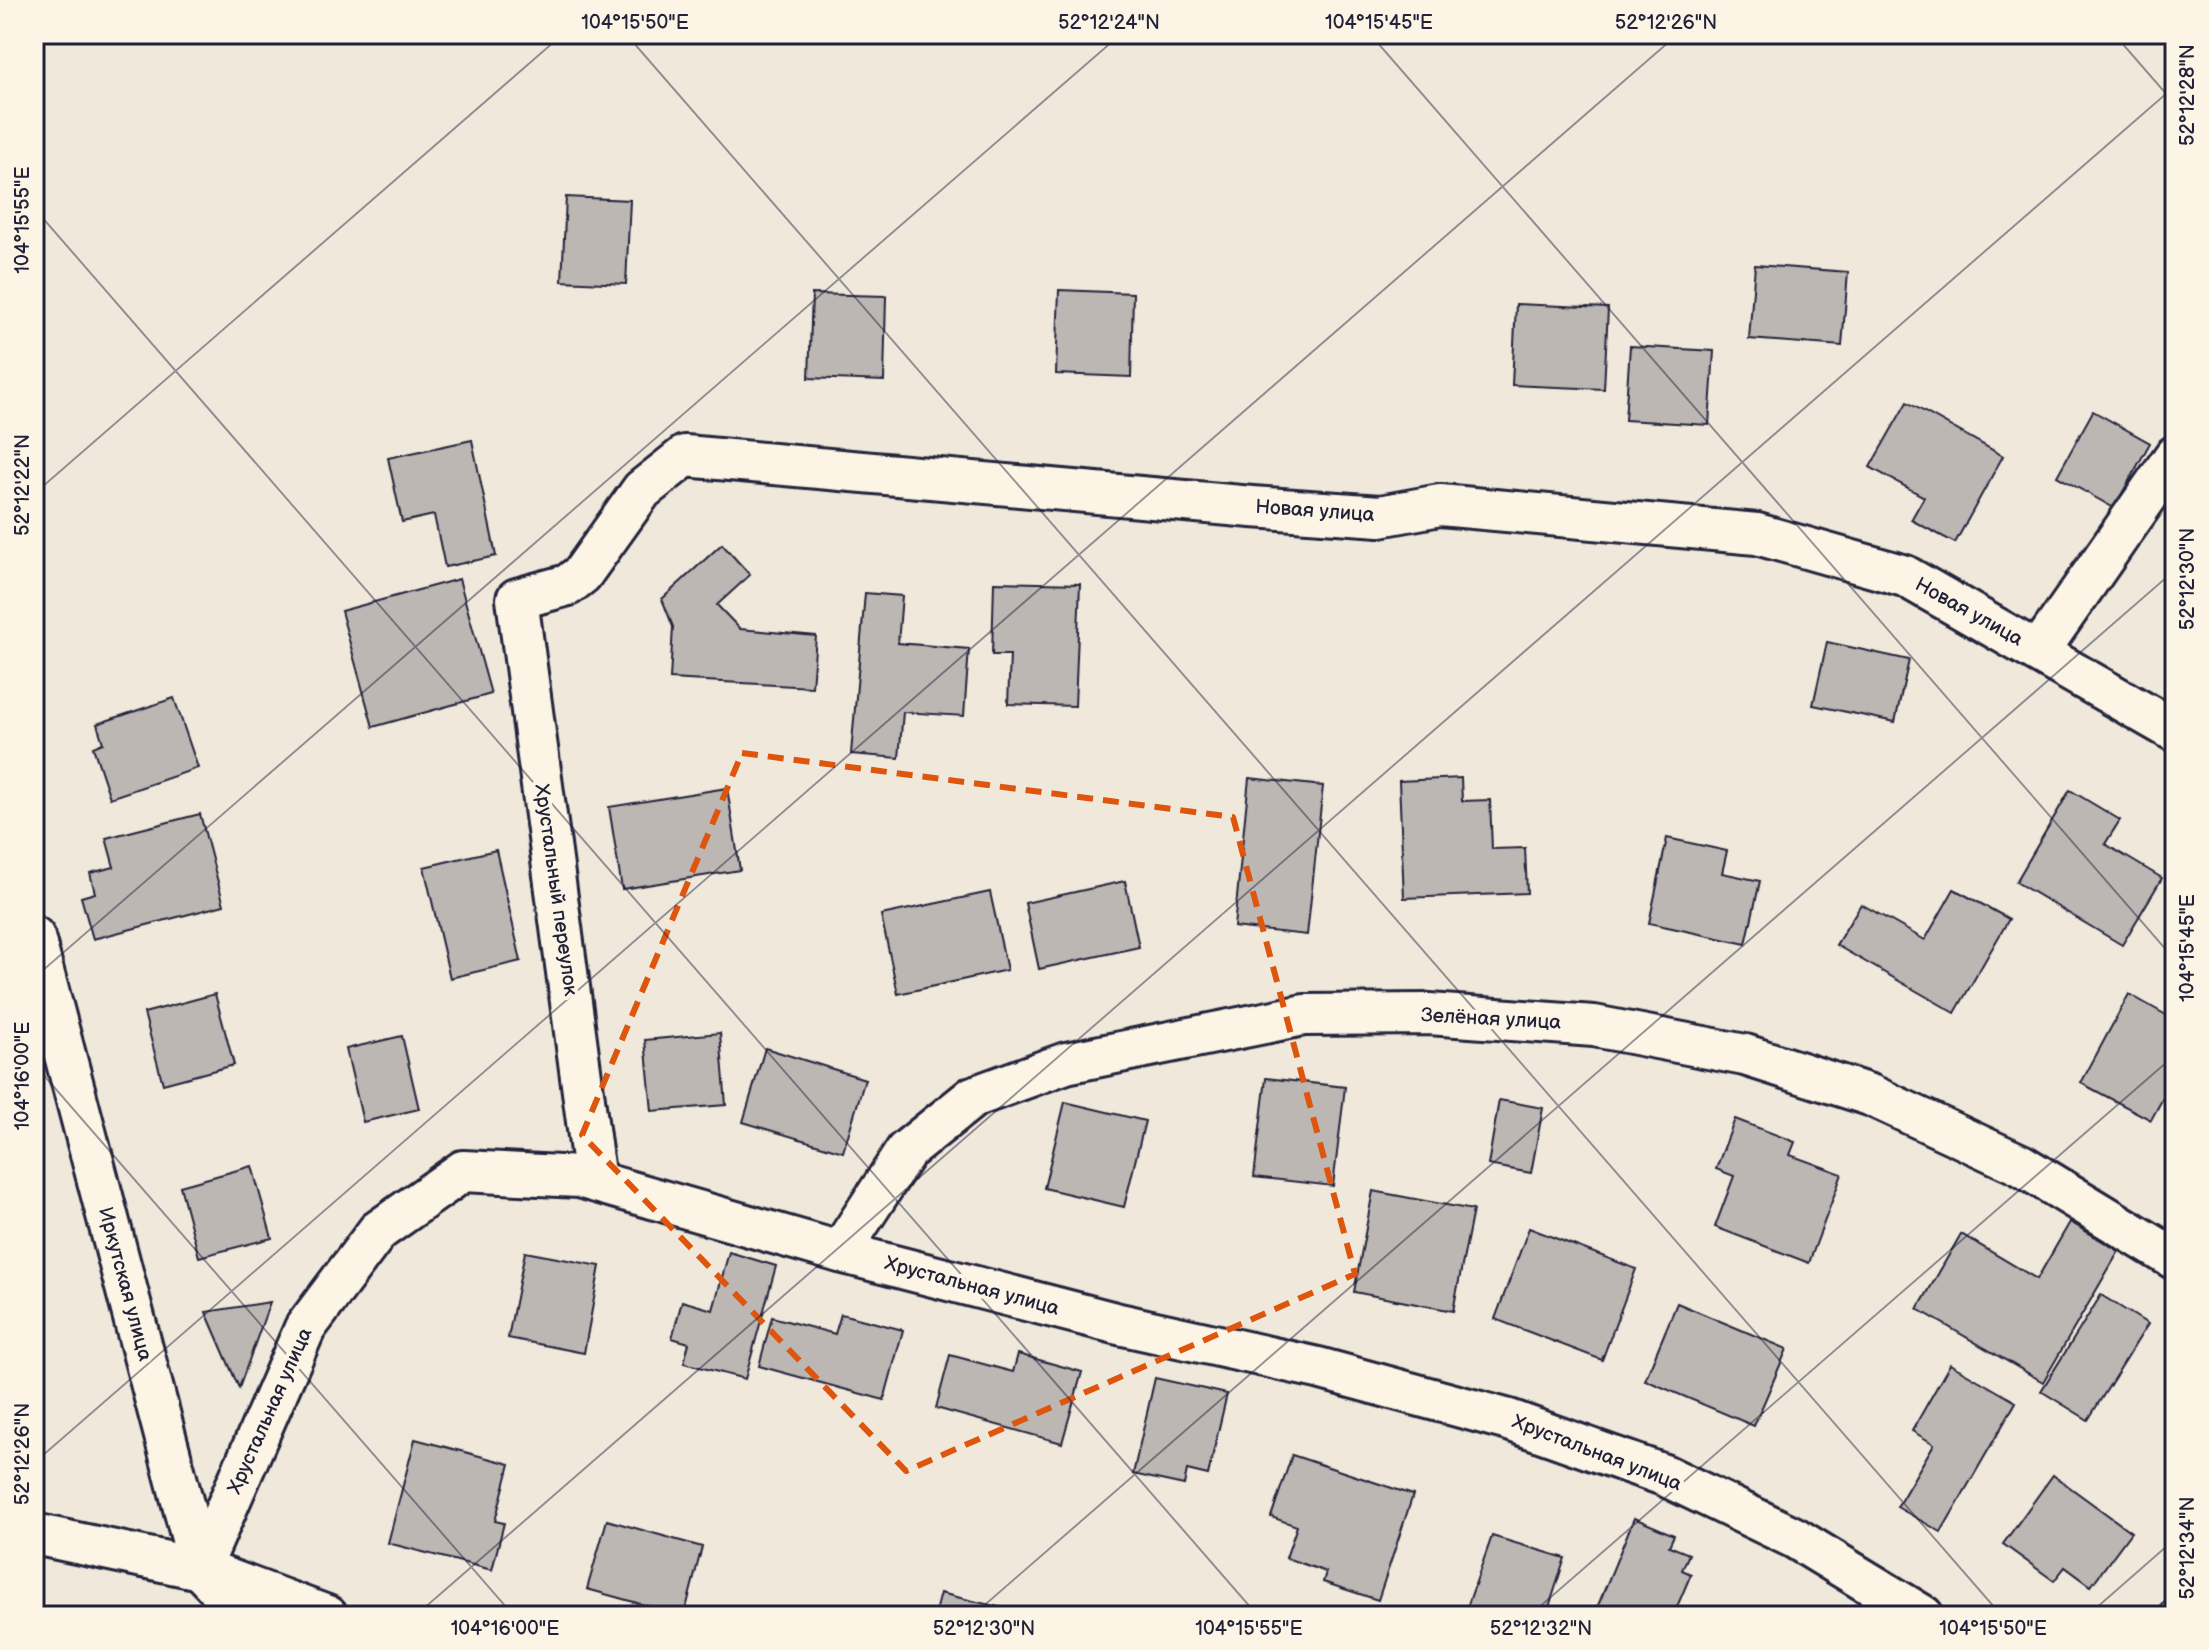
<svg xmlns="http://www.w3.org/2000/svg" width="2209" height="1650" font-family="'Balsamiq Sans',sans-serif">
  <style>
    .building { fill: #bcb7b3; stroke: #22223b; stroke-width: 2 }
    .lines { fill: none; stroke-linecap: round; stroke-linejoin: round }
    .minor-casing { stroke: #22223b; stroke-width: 46 }
    .minor { stroke: #fcf5e5; stroke-width: 40 }
    .marked { fill: none; stroke: #de560e; stroke-width: 6; stroke-dasharray: 16 10; stroke-linejoin: round }
    .ticks { fill: none; stroke: #22223b; stroke-width: 2; stroke-opacity: 0.45 }
    .labels { text-anchor: middle; dominant-baseline: central; stroke-width: 8; stroke-linejoin: round; paint-order: stroke }
    .street-label { font-size: 20px; fill: #22223b; stroke: #fcf5e5 }
    .neatline { fill: none; stroke: #22223b; stroke-width: 3 }
    .ticks-label { font-size: 20px; text-anchor: middle; fill: #22223b }
  </style>
  <rect width="100%" height="100%" fill="#efe8db"/>
  <filter id="ink" filterUnits="userSpaceOnUse"><feTurbulence type="fractalNoise" baseFrequency=".0125" numOctaves="2"/><feDisplacementMap in="SourceGraphic" scale="16" xChannelSelector="R" yChannelSelector="G"/><feConvolveMatrix kernelMatrix="1 2 1 2 8 2 1 2 1" color-interpolation-filters="sRGB"/></filter>
  <g filter="url(#ink)">
    <g class="building">
      <polygon points="566,197 630,200 626,284 562,281"/>
      <polygon points="1755,265 1848,272 1842,346 1749,339"/>
      <polygon points="1059,290 1133,293 1131,377 1056,374"/>
      <polygon points="812,294 886,296 884,381 809,378"/>
      <polygon points="1516,304 1608,308 1604,389 1512,385"/>
      <polygon points="1630,346 1714,351 1709,425 1625,420"/>
      <polygon points="1907,402 2003,456 1955,543 1911,520 1924,497 1870,467"/>
      <polygon points="2093,411 2150,443 2114,508 2057,476"/>
      <polygon points="472,440 496,556 445,567 434,515 402,522 388,458"/>
      <polygon points="722,544 750,575 717,605 740,629 816,636 812,687 670,679 673,627 662,599"/>
      <polygon points="2175,569 2175,595 2164,588"/>
      <polygon points="459,579 491,694 373,727 341,611"/>
      <polygon points="994,582 1080,584 1075,706 1008,704 1010,655 992,655"/>
      <polygon points="865,593 902,596 898,643 969,649 964,716 903,712 899,758 851,754"/>
      <polygon points="1827,642 1909,660 1895,722 1813,705"/>
      <polygon points="174,698 198,768 110,798 93,747 103,743 97,724"/>
      <polygon points="1249,778 1323,786 1307,935 1234,927"/>
      <polygon points="1461,778 1462,801 1490,800 1492,849 1525,848 1527,893 1404,898 1399,781"/>
      <polygon points="727,788 740,870 622,889 609,807"/>
      <polygon points="2070,790 2120,820 2105,844 2162,878 2122,945 2016,882"/>
      <polygon points="200,814 224,905 93,939 81,897 95,893 90,873 114,867 106,838"/>
      <polygon points="1667,838 1727,851 1722,873 1760,881 1746,944 1649,923"/>
      <polygon points="496,850 521,961 450,978 424,867"/>
      <polygon points="1125,881 1139,947 1039,969 1025,903"/>
      <polygon points="1954,889 2009,919 1955,1013 1836,945 1861,904 1925,940"/>
      <polygon points="990,892 1007,970 898,994 881,915"/>
      <polygon points="215,994 234,1065 163,1084 144,1013"/>
      <polygon points="2129,994 2175,1020 2175,1076 2151,1120 2081,1083"/>
      <polygon points="720,1033 726,1105 652,1111 645,1040"/>
      <polygon points="402,1036 419,1109 363,1122 346,1049"/>
      <polygon points="765,1048 865,1079 843,1152 743,1122"/>
      <polygon points="1266,1078 1345,1087 1333,1186 1254,1177"/>
      <polygon points="1499,1100 1543,1108 1531,1173 1488,1165"/>
      <polygon points="1065,1102 1145,1121 1124,1207 1044,1188"/>
      <polygon points="1735,1119 1795,1142 1790,1155 1842,1174 1809,1263 1715,1227 1734,1176 1716,1169"/>
      <polygon points="252,1166 272,1238 199,1257 180,1186"/>
      <polygon points="1373,1191 1473,1210 1453,1311 1354,1292"/>
      <polygon points="2070,1222 2119,1251 2043,1382 1918,1309 1961,1234 2037,1279"/>
      <polygon points="1529,1228 1636,1269 1602,1360 1495,1319"/>
      <polygon points="525,1252 600,1266 584,1353 508,1338"/>
      <polygon points="729,1252 776,1266 745,1379 684,1363 689,1343 672,1338 682,1301 713,1310"/>
      <polygon points="2101,1295 2148,1324 2088,1420 2041,1391"/>
      <polygon points="270,1302 239,1388 206,1312"/>
      <polygon points="1677,1303 1787,1349 1754,1426 1645,1380"/>
      <polygon points="841,1314 903,1330 884,1400 759,1366 772,1317 835,1334"/>
      <polygon points="1018,1354 1082,1372 1062,1443 936,1408 950,1355 1013,1372"/>
      <polygon points="1950,1364 2016,1402 1941,1532 1897,1507 1934,1444 1912,1431"/>
      <polygon points="1155,1378 1227,1394 1208,1475 1187,1470 1184,1485 1133,1474"/>
      <polygon points="415,1439 510,1464 495,1521 504,1523 492,1570 388,1543"/>
      <polygon points="1292,1455 1413,1495 1378,1600 1323,1582 1326,1572 1286,1558 1297,1526 1271,1517"/>
      <polygon points="2053,1475 2131,1532 2091,1586 2065,1567 2054,1581 2003,1544"/>
      <polygon points="1634,1518 1674,1535 1669,1546 1689,1554 1682,1570 1691,1574 1673,1616 1617,1616 1597,1608"/>
      <polygon points="607,1520 702,1547 684,1616 587,1589"/>
      <polygon points="1492,1536 1565,1558 1546,1616 1464,1616"/>
      <polygon points="940,1593 1015,1611 1014,1616 934,1616"/>
      <polygon points="2170,1596 2175,1600 2175,1616 2153,1616"/>
    </g>
    <g class="lines">
      <g class="minor-casing">
        <g id="minor">
          <polyline points="2039,651 2175,456"/>
          <polyline points="34,937 200,1569 245,1616"/>
          <polyline points="595,1181 517,599 568,585 582,574 642,490 685,456 1252,507 1380,516 1440,505 1757,534 1905,576 2175,731"/>
          <polyline points="840,1252 906,1151 973,1097 1066,1063 1304,1015 1429,1014 1594,1026 1745,1055 1870,1095 2021,1165 2175,1259"/>
          <polyline points="34,1534 200,1569 327,1616"/>
          <polyline points="200,1569 305,1328 378,1231 463,1171 579,1177 840,1252 1119,1324 1318,1368 1509,1420 1664,1475 1795,1538 1923,1616"/>
        </g>
      </g>
      <use href="#minor" class="minor"/>
    </g>
  </g>
  <path class="marked" d="M742,753L1233,817L1355,1274L906,1471L582,1135Z"/>
  <path class="ticks" d="M626,34L2002,1616M1370,34L2175,960M2114,34L2175,104M34,208L1258,1616M34,494L563,34M34,978L1121,34M34,1064L514,1616M34,1463L1678,34M415,1616L2175,86M972,1616L2175,570M1529,1616L2175,1055M2087,1616L2175,1539"/>
  <g class="labels">
    <g class="street-label">
      <text transform="translate(1315 511) rotate(4)">Новая улица</text>
      <text transform="translate(1969 612) rotate(29)">Новая улица</text>
      <text transform="translate(556 890) rotate(82)">Хрустальный переулок</text>
      <text transform="translate(1491 1019) rotate(3)">Зелёная улица</text>
      <text transform="translate(125 1284) rotate(75)">Иркутская улица</text>
      <text transform="translate(972 1286) rotate(15)">Хрустальная улица</text>
      <text transform="translate(270 1411) rotate(-66)">Хрустальная улица</text>
      <text transform="translate(1597 1453) rotate(21)">Хрустальная улица</text>
    </g>
  </g>
  <rect width="2209" height="1650" fill="none" stroke="#fcf5e5" stroke-width="88"/>
  <rect x="44" y="44" width="2121" height="1562" class="neatline"/>
  <g class="ticks-label">
    <text x="635" y="29">104°15'50"E</text>
    <text x="1109" y="29">52°12'24"N</text>
    <text x="1379" y="29">104°15'45"E</text>
    <text x="1666" y="29">52°12'26"N</text>
    <text transform="translate(2187 95) rotate(-90)" y="7">52°12'28"N</text>
    <text transform="translate(22 220) rotate(-90)" y="7">104°15'55"E</text>
    <text transform="translate(22 485) rotate(-90)" y="7">52°12'22"N</text>
    <text transform="translate(2187 579) rotate(-90)" y="7">52°12'30"N</text>
    <text transform="translate(2187 948) rotate(-90)" y="7">104°15'45"E</text>
    <text transform="translate(22 1076) rotate(-90)" y="7">104°16'00"E</text>
    <text transform="translate(22 1454) rotate(-90)" y="7">52°12'26"N</text>
    <text transform="translate(2187 1548) rotate(-90)" y="7">52°12'34"N</text>
    <text x="505" y="1635">104°16'00"E</text>
    <text x="984" y="1635">52°12'30"N</text>
    <text x="1249" y="1635">104°15'55"E</text>
    <text x="1541" y="1635">52°12'32"N</text>
    <text x="1993" y="1635">104°15'50"E</text>
  </g>
</svg>
